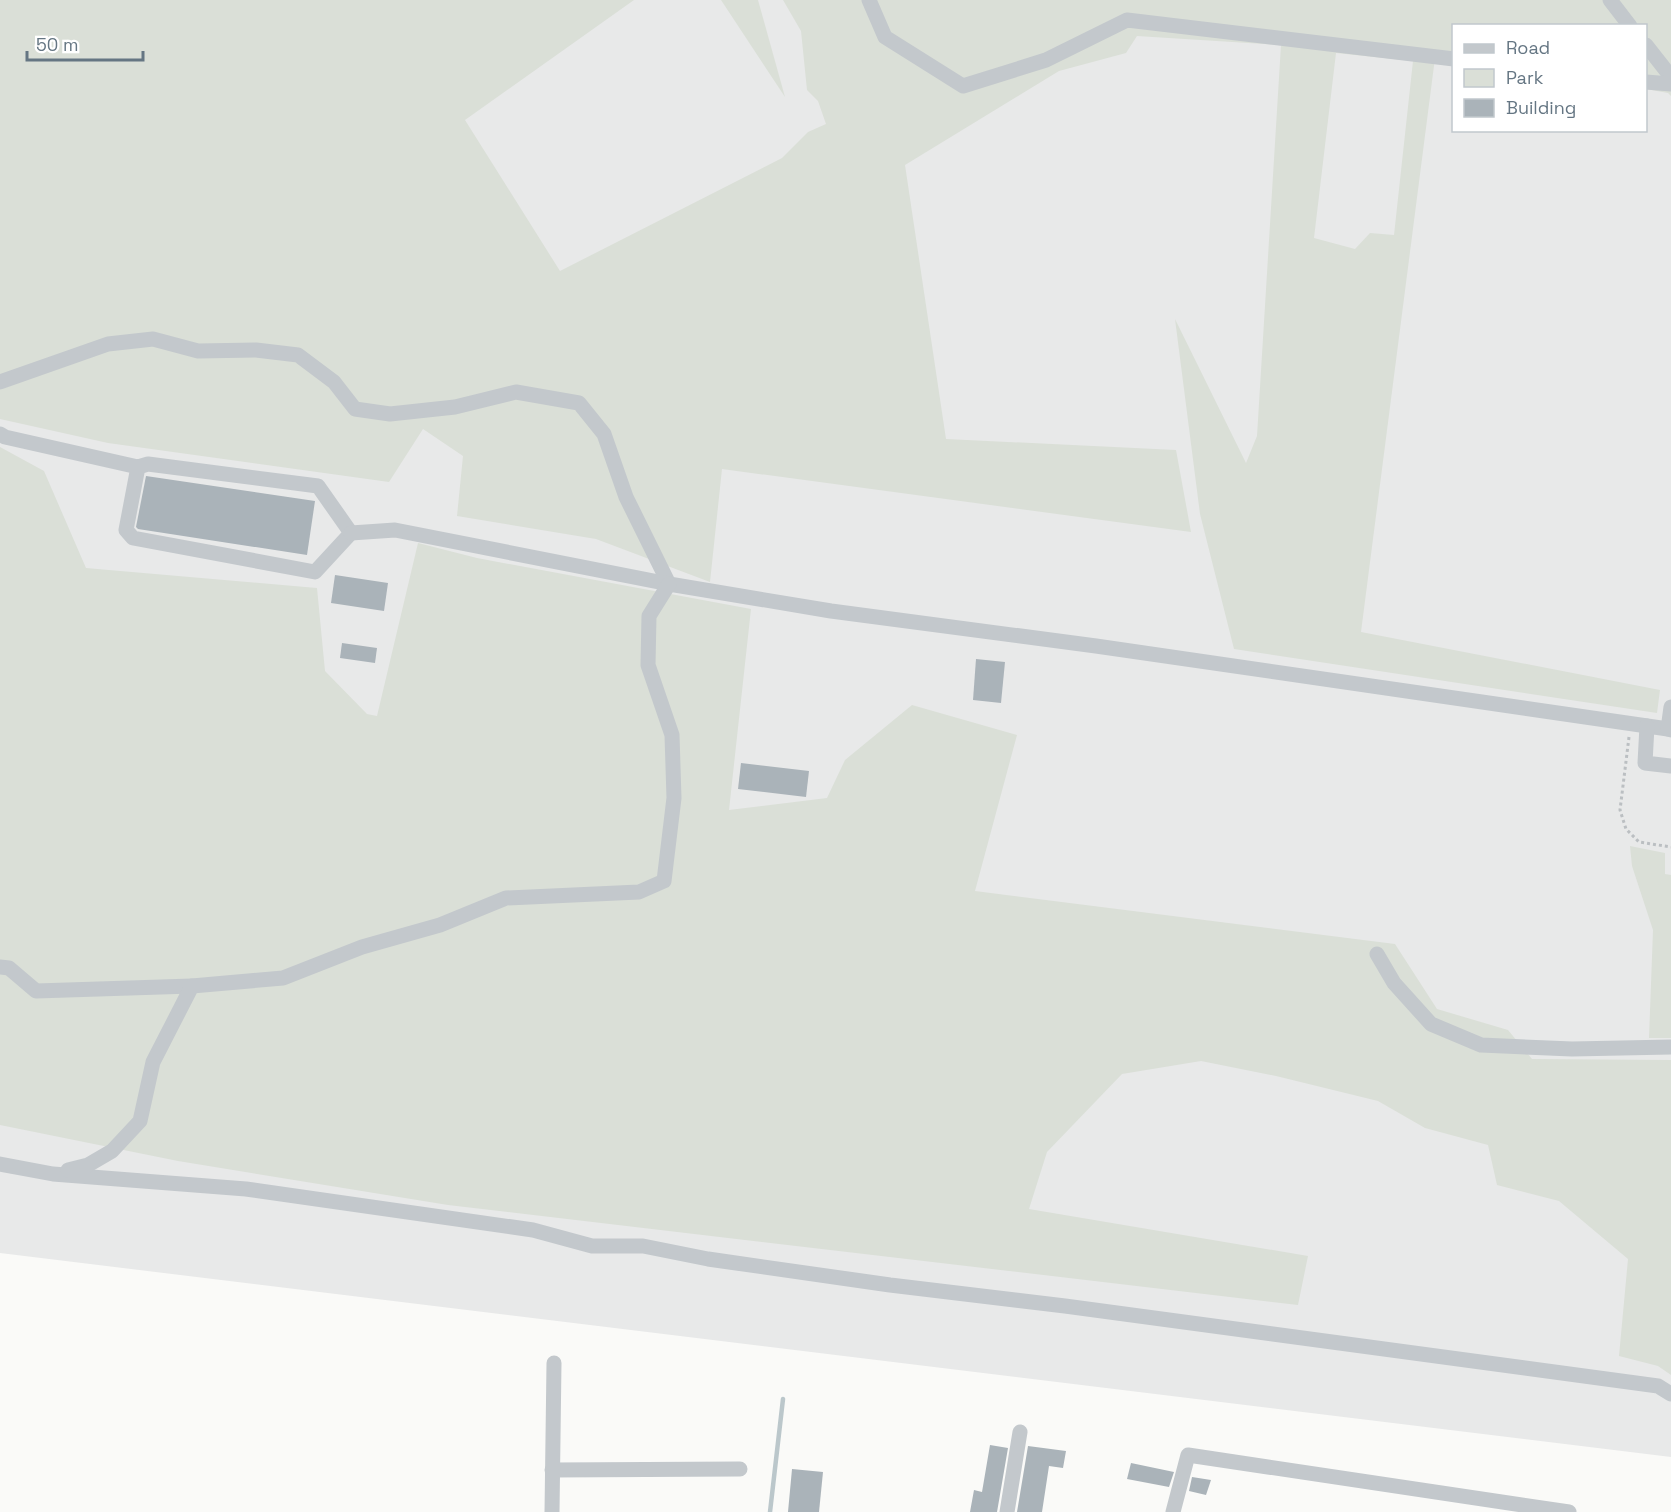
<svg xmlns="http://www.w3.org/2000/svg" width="1671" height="1512" font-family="'Space Grotesk',sans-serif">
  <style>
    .built { fill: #e8e9e9; fill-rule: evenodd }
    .green { fill: #dadfd7; fill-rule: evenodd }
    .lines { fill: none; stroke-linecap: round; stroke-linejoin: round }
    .stream { stroke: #bbc7cb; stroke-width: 4.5 }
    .building { fill: #aab3b9 }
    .path { stroke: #bbbfc2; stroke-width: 3; stroke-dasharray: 3 3; stroke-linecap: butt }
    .minor { stroke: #c3c8cc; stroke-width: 15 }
  </style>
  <rect width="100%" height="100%" fill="#fafaf8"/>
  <path class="built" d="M0,0H1671V1457L0,1253ZM1454,26H1646V130H1454Z"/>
  <g class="green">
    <path d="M0,0H634L465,120L560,271L782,158L808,132L826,124L818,101L807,90L801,31L783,0H1671V96L1668,93L1646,89V26H1454L1453,60L1435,58L1361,632L1660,690L1657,713L1234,649L1200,514L1175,319L1246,463L1257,436L1281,45L1137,36L1126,53L1059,71L905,165L946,439L1176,450L1191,532L722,469L710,582L596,539L457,516L463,456L423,429L389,482L108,443L0,419ZM1336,53L1413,61L1394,235L1370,233L1355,249L1314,238Z"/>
    <polygon points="721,0 758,0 785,97"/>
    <polygon points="0,447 44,471 86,568 317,588 325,671 367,714 377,716 418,543 477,558 751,609 729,810 827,798 845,760 912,705 1017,735 975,891 1395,944 1437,1009 1508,1030 1532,1059 1671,1060 1671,1375 1658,1366 1619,1356 1628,1259 1559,1201 1497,1185 1488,1145 1425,1128 1378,1101 1276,1076 1201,1061 1122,1074 1047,1152 1029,1209 1308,1256 1298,1305 448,1205 178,1161 0,1125"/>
    <polygon points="1630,846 1665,853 1665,874 1671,875 1671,1038 1649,1038 1653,930 1632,866"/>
  </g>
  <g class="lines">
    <polyline class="stream" points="770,1512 783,1399"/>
  </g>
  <g class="building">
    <polygon points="146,476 315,501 307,555 138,529 136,527"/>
    <polygon points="335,575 388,583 384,611 331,603"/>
    <polygon points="342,643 377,648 375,663 340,658"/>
    <polygon points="976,659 1005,662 1001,703 973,700"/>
    <polygon points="741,763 809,771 806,797 738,789"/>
    <polygon points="990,1445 1008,1448 997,1512 970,1512 974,1490 982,1492"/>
    <polygon points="1028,1446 1066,1451 1063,1468 1049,1466 1042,1512 1017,1512"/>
    <polygon points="1131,1463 1174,1472 1169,1487 1127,1479"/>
    <polygon points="792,1469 823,1472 819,1512 788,1512"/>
    <polygon points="1192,1477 1211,1480 1206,1495 1189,1491"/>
  </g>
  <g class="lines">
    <polyline class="path" points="1629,737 1620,810 1626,829 1639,842 1671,847"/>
    <g class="minor">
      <polyline points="869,0 885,37 963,86 1046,60 1127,20 1454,59"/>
      <polyline points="1610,0 1630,26"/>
      <polyline points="1646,45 1671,77"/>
      <polyline points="1646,82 1671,84"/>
      <polyline points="0,382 108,344 153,339 198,351 256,350 298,355 334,382 355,409 390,414 455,407 516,392 579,403 604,434 626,497 669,584"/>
      <polyline points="0,434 5,437 138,467 148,464 318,486 351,533 315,572 133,538 126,530 138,467"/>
      <polyline points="351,533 395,530 669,584 831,611 1096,646 1668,729"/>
      <polyline points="1671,707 1668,729 1671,730"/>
      <polyline points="1647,726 1645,763 1671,766"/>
      <polyline points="1377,954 1394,983 1431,1024 1481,1045 1572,1049 1671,1047"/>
      <polyline points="0,967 9,968 36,991 192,986"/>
      <polyline points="0,1164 53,1174 246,1189 533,1230 592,1246 643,1246 708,1259 890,1285 1065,1306 1658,1386 1671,1394"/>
      <polyline points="68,1170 88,1165 112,1151 140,1121 153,1062 192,986 283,978 362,947 440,925 506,898 639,892 664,881 674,798 672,735 648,665 649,616 669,584"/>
      <polyline points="552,1470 740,1469"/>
      <polyline points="552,1512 554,1363"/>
      <polyline points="1007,1512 1020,1432"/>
      <polyline points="1173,1512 1188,1455 1569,1512"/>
    </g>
  </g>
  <rect x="1452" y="24" width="195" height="108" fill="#ffffff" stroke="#c1c8cd" stroke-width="1.5"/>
  <rect x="1464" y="44" width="30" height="9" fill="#c3c8cc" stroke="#c1c8cd" stroke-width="1.5"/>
  <text x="1506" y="54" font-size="18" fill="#657683">Road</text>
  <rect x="1464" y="69" width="30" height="18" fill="#dadfd7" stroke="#c1c8cd" stroke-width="1.5"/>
  <text x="1506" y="84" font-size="18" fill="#657683">Park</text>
  <rect x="1464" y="99" width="30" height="18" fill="#aab3b9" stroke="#c1c8cd" stroke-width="1.5"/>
  <text x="1506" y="114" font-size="18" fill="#657683">Building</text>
  <path d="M27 51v9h116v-9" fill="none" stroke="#657683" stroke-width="3"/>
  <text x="36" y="51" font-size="18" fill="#657683" stroke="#ffffff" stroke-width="4.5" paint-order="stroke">50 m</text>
</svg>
